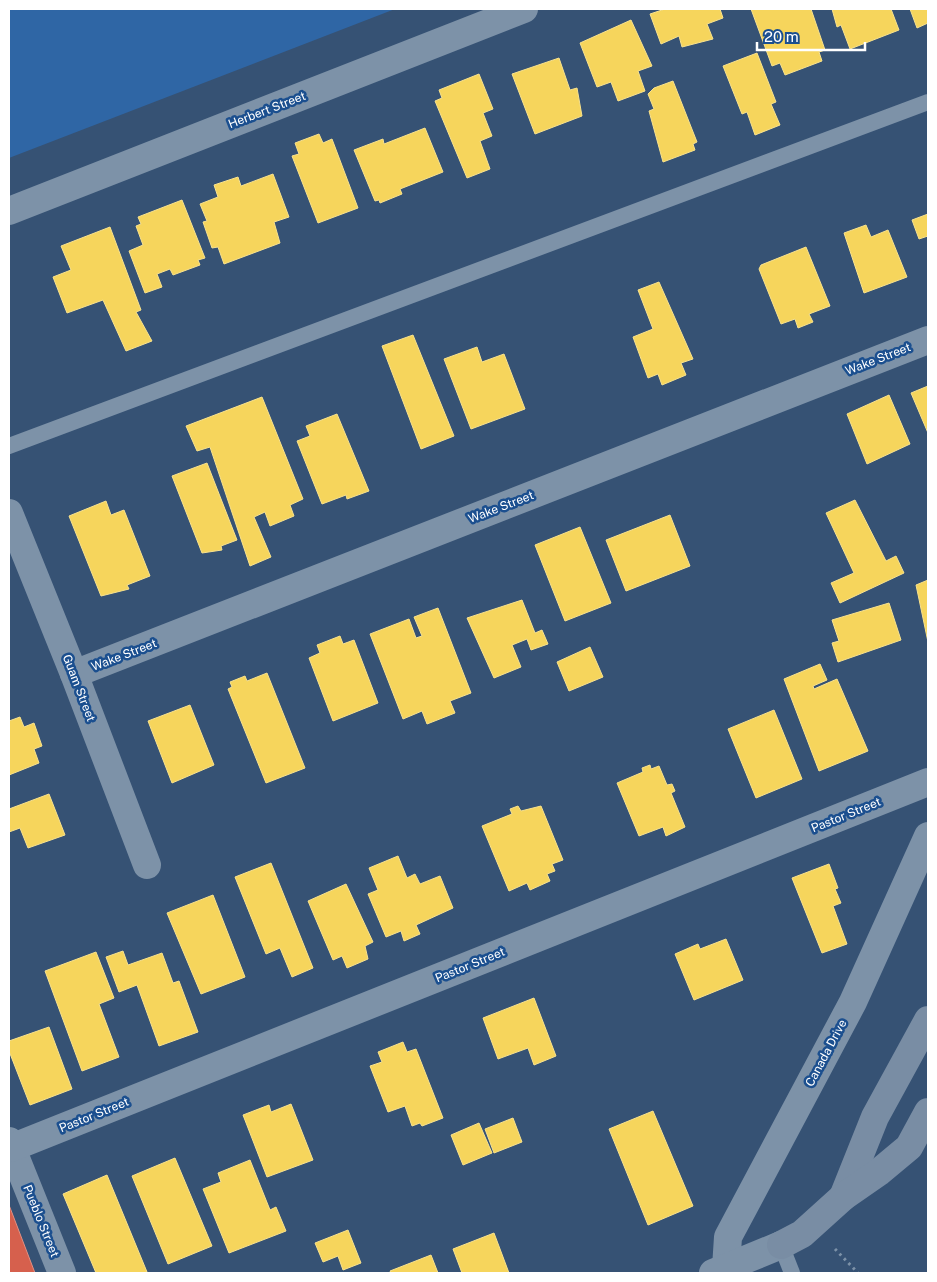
<svg xmlns="http://www.w3.org/2000/svg" width="937" height="1282" font-family="'Public Sans',sans-serif">
  <style>
    .green { fill: #2f66a5 }
    .homes { fill: #f6d55c; stroke: #f9e28d }
    .shops { fill: #d6604d; stroke: #e29082 }
    .lines { fill: none; stroke-linecap: round; stroke-linejoin: round }
    .path { stroke: #7d92a8; stroke-width: 3; stroke-dasharray: 2.5 4; stroke-linecap: butt }
    .lane { stroke: #7d92a8; stroke-width: 16 }
    .street { stroke: #7d92a8; stroke-width: 28 }
    .secondary { stroke: #798da4; stroke-width: 28 }
    .labels { text-anchor: middle; dominant-baseline: central; stroke-width: 5; stroke-linejoin: round; paint-order: stroke }
    .street-label { font-size: 12px; fill: #fff; stroke: #1b4f8f }
  </style>
  <rect width="100%" height="100%" fill="#365274"/>
  <polygon class="green" points="9,9 395,9 9,158"/>
  <g class="homes">
    <polygon points="665,9 720,9 723,18 707,24 713,39 682,47 679,36 661,44 650,14"/>
    <polygon points="751,9 811,9 825,50 819,52 822,61 785,75 780,63 772,66"/>
    <polygon points="832,9 891,9 899,30 850,49 841,25 837,27"/>
    <polygon points="910,9 928,9 928,23 917,28"/>
    <polygon points="631,20 652,66 638,71 645,91 618,101 611,82 597,87 580,43"/>
    <polygon points="757,53 776,102 771,104 780,125 755,135 747,112 742,114 723,66"/>
    <polygon points="559,58 570,90 577,88 582,116 535,134 512,74"/>
    <polygon points="479,74 493,109 483,113 492,136 480,141 490,169 467,178 435,101 442,98 439,90"/>
    <polygon points="673,81 697,142 693,144 695,150 663,162 649,111 654,109 648,94 654,88"/>
    <polygon points="425,128 443,172 400,189 402,194 380,203 379,200 375,201 354,150 383,139 384,144"/>
    <polygon points="319,134 323,143 332,139 358,208 318,223 292,156 299,154 295,143"/>
    <polygon points="273,174 289,217 274,222 280,243 224,264 218,247 212,248 203,222 207,221 200,204 218,197 214,185 238,177 241,186"/>
    <polygon points="182,200 205,258 198,260 200,265 173,275 170,269 157,274 162,287 145,293 129,251 143,245 136,226 141,224 138,217"/>
    <polygon points="928,214 928,236 919,239 912,220"/>
    <polygon points="866,225 871,237 888,230 907,277 864,293 844,233"/>
    <polygon points="110,227 141,310 136,312 152,341 126,351 103,300 67,313 53,277 71,270 61,246"/>
    <polygon points="806,247 830,306 809,314 813,322 798,328 795,319 781,324 759,269 761,265"/>
    <polygon points="659,282 693,359 681,363 686,375 662,385 658,374 648,378 633,337 653,329 638,290"/>
    <polygon points="413,335 454,436 421,449 382,346"/>
    <polygon points="477,347 482,362 504,354 525,409 471,429 444,359"/>
    <polygon points="928,386 928,433 911,393"/>
    <polygon points="889,395 910,444 867,464 847,414"/>
    <polygon points="262,397 303,499 290,505 294,516 270,526 265,512 254,517 271,557 250,566 210,447 197,451 186,426"/>
    <polygon points="337,414 369,491 347,499 346,495 322,504 297,441 310,436 306,426"/>
    <polygon points="207,463 237,540 221,546 222,550 202,553 172,476"/>
    <polygon points="855,500 886,561 896,556 904,573 840,603 831,583 854,573 826,513"/>
    <polygon points="106,501 111,515 124,510 150,576 127,585 129,589 101,596 69,516"/>
    <polygon points="670,515 690,566 626,591 606,540"/>
    <polygon points="580,527 611,603 565,621 535,545"/>
    <polygon points="928,580 928,642 916,585"/>
    <polygon points="522,600 535,633 542,630 548,644 531,650 527,639 512,645 521,667 494,678 467,618"/>
    <polygon points="889,603 901,640 838,662 832,643 839,641 832,620"/>
    <polygon points="438,608 471,693 450,701 455,713 427,724 422,711 403,719 370,634 409,619 416,638 422,636 414,617"/>
    <polygon points="340,636 343,644 354,640 378,703 333,721 309,658 320,653 317,645"/>
    <polygon points="590,647 603,677 569,691 557,662"/>
    <polygon points="820,664 827,680 813,686 814,689 837,679 868,751 819,771 784,679"/>
    <polygon points="267,673 305,768 266,783 228,689 232,687 230,682 245,676 247,681"/>
    <polygon points="190,705 214,765 172,783 148,721"/>
    <polygon points="774,710 802,779 756,798 728,729"/>
    <polygon points="20,717 24,727 34,723 42,746 34,749 39,763 9,775 9,721"/>
    <polygon points="650,765 651,769 659,766 667,785 672,784 675,791 671,793 685,827 666,836 663,827 639,836 617,783 643,772 642,768"/>
    <polygon points="49,794 65,835 28,848 20,828 9,832 9,809"/>
    <polygon points="518,806 521,811 541,806 563,860 552,864 555,871 547,874 550,881 530,890 527,883 509,891 482,826 512,814 510,809"/>
    <polygon points="398,856 407,878 415,874 420,884 440,876 453,908 416,925 420,934 404,941 401,931 386,937 368,894 378,890 369,868"/>
    <polygon points="271,863 313,968 292,977 280,948 266,954 235,877"/>
    <polygon points="829,864 838,888 835,889 841,903 833,906 847,944 822,953 792,878"/>
    <polygon points="346,884 373,942 365,946 368,959 347,968 342,956 333,960 308,901"/>
    <polygon points="213,895 245,977 201,994 167,913"/>
    <polygon points="726,939 743,980 694,1000 675,954 698,944 700,949"/>
    <polygon points="123,951 128,965 162,953 173,983 179,981 198,1032 159,1046 137,985 119,992 106,957"/>
    <polygon points="96,952 114,998 99,1004 119,1057 82,1071 45,971"/>
    <polygon points="534,998 556,1056 534,1065 528,1048 498,1059 483,1018"/>
    <polygon points="49,1027 72,1089 30,1105 9,1051 9,1041"/>
    <polygon points="403,1042 407,1052 416,1049 443,1118 422,1126 420,1123 412,1126 405,1106 388,1112 370,1066 382,1062 378,1052"/>
    <polygon points="291,1104 313,1160 267,1177 243,1115 269,1105 271,1112"/>
    <polygon points="653,1111 693,1206 648,1225 609,1129"/>
    <polygon points="513,1118 522,1142 494,1153 485,1129"/>
    <polygon points="479,1123 492,1153 463,1165 451,1135"/>
    <polygon points="175,1158 212,1246 168,1264 132,1176"/>
    <polygon points="250,1160 270,1210 276,1207 286,1231 229,1253 203,1189 221,1182 218,1173"/>
    <polygon points="107,1175 147,1272 143,1273 96,1273 63,1194"/>
    <polygon points="348,1230 361,1263 343,1270 338,1256 323,1262 315,1243"/>
    <polygon points="494,1233 509,1273 462,1273 453,1249"/>
    <polygon points="431,1255 438,1273 391,1273 390,1271"/>
  </g>
  <polygon class="shops" points="9,1205 35,1273 9,1273"/>
  <g class="lines">
    <polyline class="path" points="835,1249 858,1273"/>
    <g class="lane">
      <polyline points="9,446 928,102"/>
      <polyline points="781,1245 792,1273"/>
    </g>
    <g class="street">
      <polyline points="9,211 524,9"/>
      <polyline points="9,513 74,674 147,865"/>
      <polyline points="74,674 928,340"/>
      <polyline points="9,1141 62,1273"/>
      <polyline points="11,1148 928,782"/>
      <polyline points="726,1268 728,1237 853,1002 928,836"/>
      <polyline points="713,1273 781,1245"/>
    </g>
    <g class="secondary">
      <polyline points="843,1197 875,1117 928,1020"/>
      <polyline points="781,1245 802,1234 843,1197 879,1172 909,1147 928,1112"/>
    </g>
  </g>
  <g class="labels">
    <g class="street-label">
      <text transform="translate(267 110) rotate(-21)">Herbert Street</text>
      <text transform="translate(878 359) rotate(-21)">Wake Street</text>
      <text transform="translate(501 507) rotate(-21)">Wake Street</text>
      <text transform="translate(124 655) rotate(-21)">Wake Street</text>
      <text transform="translate(79 688) rotate(69)">Guam Street</text>
      <text transform="translate(846 815) rotate(-22)">Pastor Street</text>
      <text transform="translate(470 965) rotate(-22)">Pastor Street</text>
      <text transform="translate(826 1053) rotate(-62)">Canada Drive</text>
      <text transform="translate(94 1115) rotate(-22)">Pastor Street</text>
      <text transform="translate(41 1221) rotate(68)">Pueblo Street</text>
    </g>
  </g>
  <rect width="937" height="1282" fill="none" stroke="#ffffff" stroke-width="20"/>
  <path d="M757 42v8h108v-8" fill="none" stroke="#ffffff" stroke-width="2.5"/>
  <text x="764" y="42" font-size="15" fill="#ffffff" stroke="#1b4f8f" stroke-width="4" paint-order="stroke">20 m</text>
</svg>
